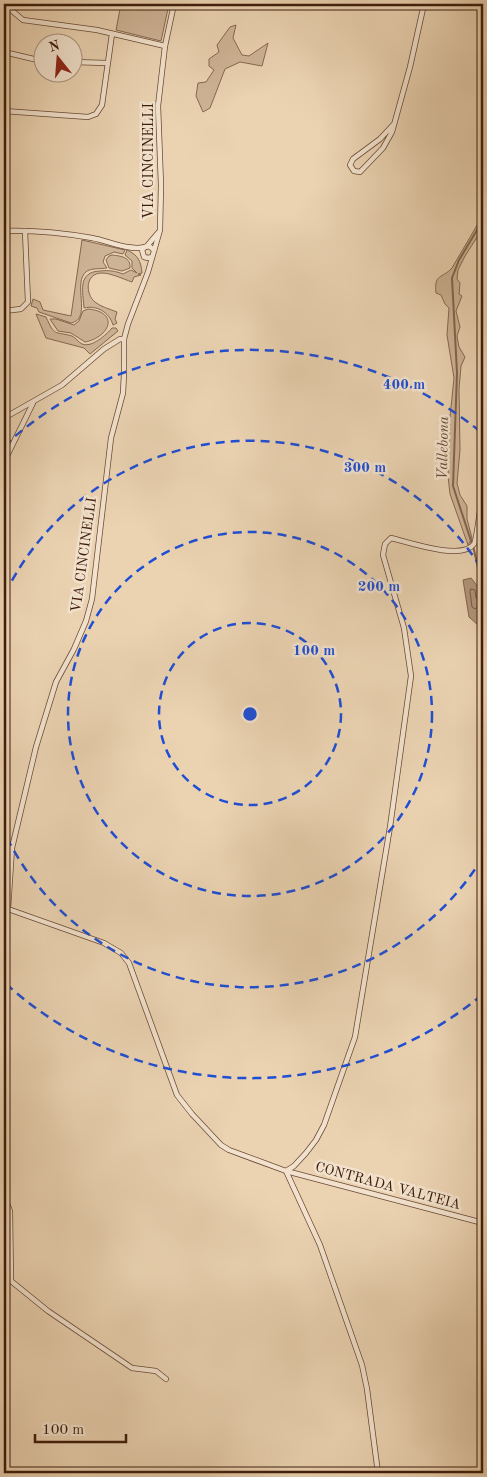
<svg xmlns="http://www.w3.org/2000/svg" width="487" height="1477" font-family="'Old Standard TT',serif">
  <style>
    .green { fill: #ceb496; stroke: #866851 }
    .water { fill: #b1957a; stroke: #83654e }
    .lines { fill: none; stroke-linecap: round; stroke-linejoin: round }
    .shore { stroke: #785943; stroke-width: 1 }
    .stream { stroke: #83654e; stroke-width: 2 }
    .street-casing { stroke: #6a4a36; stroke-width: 6 }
    .street { stroke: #f2e2cd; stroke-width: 4.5 }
    .ring { fill: none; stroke: #1d4ed8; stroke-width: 2.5; stroke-dasharray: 9 6 }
    .labels { text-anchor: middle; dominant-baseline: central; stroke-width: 5; stroke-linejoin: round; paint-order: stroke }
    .street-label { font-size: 14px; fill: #3f1d0c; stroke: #f2e2cd }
    .water-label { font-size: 15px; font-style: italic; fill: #674732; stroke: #f2e2cd }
    .centre { fill: #1d4ed8; stroke: #f2e2cd; stroke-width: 2.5 }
    .ring-label { font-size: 15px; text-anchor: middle; font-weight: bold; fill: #1d4ed8; stroke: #f2e2cd; stroke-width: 5; stroke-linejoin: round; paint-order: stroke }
  </style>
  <rect width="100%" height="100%" fill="#ebd3b2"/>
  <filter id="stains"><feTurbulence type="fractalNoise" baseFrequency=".004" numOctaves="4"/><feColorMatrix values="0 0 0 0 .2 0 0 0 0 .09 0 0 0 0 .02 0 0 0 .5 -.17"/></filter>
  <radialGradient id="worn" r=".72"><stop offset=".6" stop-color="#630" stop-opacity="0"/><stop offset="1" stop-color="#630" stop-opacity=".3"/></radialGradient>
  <g class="green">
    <polygon points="121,4 169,4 161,41 116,30"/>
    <polygon points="236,25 233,38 242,55 249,56 268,43 262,66 240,62 225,69 210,108 203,112 196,96 198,83 206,82 214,70 209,66 209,59 219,52 217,45 230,27"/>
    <path d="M483,215V228L465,256L458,270L457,279L460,283L459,294L462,296L456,311L460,327L457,336L459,347L465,357L461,366L459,389L460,450L457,483L460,495L467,506V519L472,538L468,545L450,494L448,476L450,417L454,378L447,335L449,308L445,304L441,295L436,293C434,273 442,279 452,268Z"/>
    <path d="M82,240L125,250L123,254L114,252L105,256L103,262L107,268C100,269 93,268 87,271C71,282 93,319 71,323L39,312L37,308L31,306L33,299L40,302L43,310L71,316Z"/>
    <path d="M127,250C138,255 141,261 142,273L138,274L141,275L134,277L132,282C123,279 111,273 102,273C85,273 85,294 95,302C101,307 110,309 117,312L115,319L117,323L113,325C109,312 97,305 84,308C83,292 77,272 100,271C109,270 115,271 123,274L131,270L137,273L132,268V261L125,255Z"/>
    <path d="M112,255C121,256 131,257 130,268L122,271L109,268L106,260L109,256Z"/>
    <path d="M88,309C120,312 110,337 85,342L71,333L58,331L50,319H56L74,325L79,321L83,311Z"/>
    <path d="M36,314L46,317C55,337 54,331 72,336C76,338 78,342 82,344C92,348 106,335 112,328H116L118,331L90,354L84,348L46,338Z"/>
  </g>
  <path class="water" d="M471,578C486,595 482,604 478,625L469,617L463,580Z"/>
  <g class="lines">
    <polygon class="shore" points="471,589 475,590 476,598 482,603 475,609 472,607 470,592"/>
    <polyline class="stream" points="483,220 459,260 452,278 457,373 453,486 474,550 483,591"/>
    <g class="street-casing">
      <g id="street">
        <polyline points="4,4 23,20 97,30 165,46"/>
        <polyline points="4,52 42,61"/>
        <polyline points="72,62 107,63"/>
        <polyline points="4,111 88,117 96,114 102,105 112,34"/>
        <polyline points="393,125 380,139 353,159 350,165 354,171 360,172 383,148 392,132 410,67 424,4"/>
        <path d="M4,231C34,230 63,233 92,238C109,241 128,251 145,247"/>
        <polyline points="147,246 158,233"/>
        <polyline points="152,257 148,258 144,257 142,250 145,247 149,246 154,250"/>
        <polyline points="4,311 21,309 28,302 25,231"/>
        <polyline points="4,418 62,385 104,349 120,339 124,339"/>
        <polyline points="4,462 33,403"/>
        <polyline points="8,909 104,943 121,953 129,963 177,1095 192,1114 221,1145 229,1150 286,1171 483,1223"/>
        <polyline points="4,925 8,909 12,848 36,747 56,682 74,649 86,621 92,599 111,438 123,393 124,374 124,339 128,324 148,272 160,230 161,185 158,106 165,46 174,4"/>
        <polyline points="4,1196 10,1211 11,1281 48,1311 132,1368 156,1371 166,1379"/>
        <path d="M378,1473L367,1389L362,1365L320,1245L286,1171L294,1166L306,1153L316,1140L324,1125L355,1037L390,827L411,676L404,628L383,555L385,544L391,538C408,542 462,561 474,544C477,539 481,500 483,490"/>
      </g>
    </g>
    <use href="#street" class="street"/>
  </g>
  <g class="ring">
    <circle cx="250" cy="714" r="91"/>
    <circle cx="250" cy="714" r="182"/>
    <path d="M483 857A273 273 0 0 1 5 834M5 594A273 273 0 0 1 483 571"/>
    <path d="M482 995A364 364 0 0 1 4 982M4 446A364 364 0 0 1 482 433"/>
  </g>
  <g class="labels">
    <g class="street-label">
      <text transform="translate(149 161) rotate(-90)">VIA CINCINELLI</text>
      <text transform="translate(84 555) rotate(-82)">VIA CINCINELLI</text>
      <text transform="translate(388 1186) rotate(15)">CONTRADA VALTEIA</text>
    </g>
    <g class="water-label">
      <text transform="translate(444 448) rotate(-89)">Vallebona</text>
    </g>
  </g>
  <circle cx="250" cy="714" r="8" class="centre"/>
  <g class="ring-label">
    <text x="404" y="389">400 m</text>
    <text x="365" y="472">300 m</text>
    <text x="379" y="591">200 m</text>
    <text x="314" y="655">100 m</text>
  </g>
  <rect width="487" height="1477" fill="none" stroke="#ebd3b2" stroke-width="20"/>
  <rect x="5" y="5" width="477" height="1467" fill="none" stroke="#3f1d0c" stroke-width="2.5"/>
  <rect x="10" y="10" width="467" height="1457" fill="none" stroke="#3f1d0c"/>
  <g transform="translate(58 58) rotate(343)"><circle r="24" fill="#f2e2cd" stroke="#aa9380"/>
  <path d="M0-4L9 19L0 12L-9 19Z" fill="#8f2418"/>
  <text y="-8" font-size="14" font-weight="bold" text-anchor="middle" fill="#3f1d0c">N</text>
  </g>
  <path d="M35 1434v8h91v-8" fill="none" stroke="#3f1d0c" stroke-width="2.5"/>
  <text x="42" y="1434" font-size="15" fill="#3f1d0c" stroke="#f2e2cd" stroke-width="4" paint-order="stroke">100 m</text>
  <rect width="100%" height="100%" filter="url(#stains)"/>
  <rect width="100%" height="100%" fill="url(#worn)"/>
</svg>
